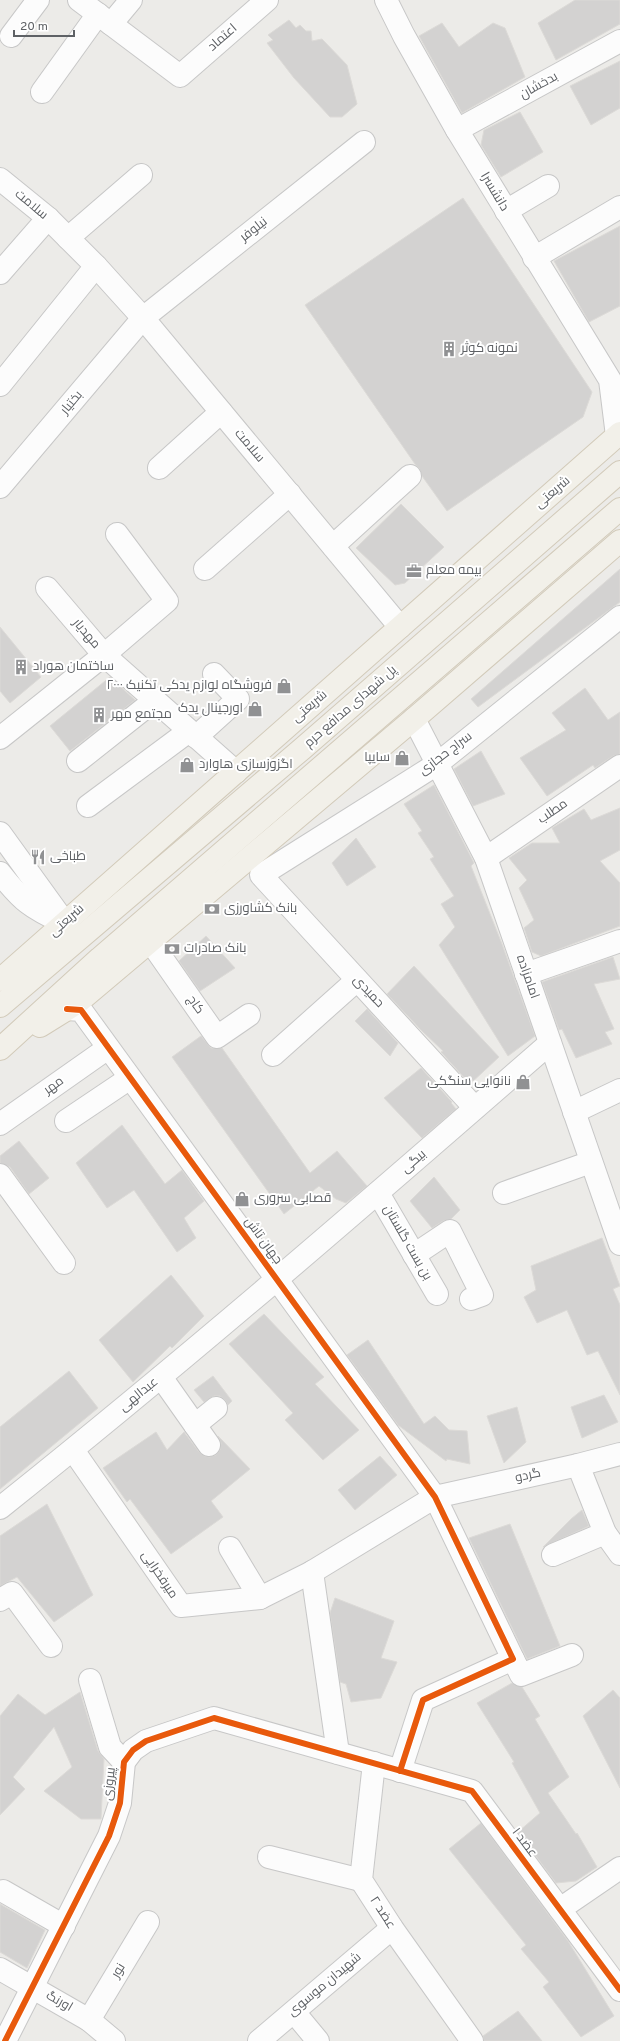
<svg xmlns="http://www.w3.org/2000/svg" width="620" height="2041" font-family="Overpass,Cairo,sans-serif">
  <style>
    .building { fill: #d3d2d1; stroke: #dcdad7 }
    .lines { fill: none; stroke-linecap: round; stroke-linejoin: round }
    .minor-casing { stroke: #c7c7c7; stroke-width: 24 }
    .major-casing { stroke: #d2cab9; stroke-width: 24 }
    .minor { stroke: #fcfcfc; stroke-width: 22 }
    .major { stroke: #f2f0e9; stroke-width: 22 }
    .cycleway-casing { stroke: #fff; stroke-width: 8 }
    .cycleway { stroke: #e8590c; stroke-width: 6 }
    .labels { text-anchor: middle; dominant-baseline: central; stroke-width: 4; stroke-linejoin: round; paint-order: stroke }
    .street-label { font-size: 13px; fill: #5e6165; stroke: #fff }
    .poi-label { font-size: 13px; fill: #5e6165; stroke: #fff; text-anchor: start }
  </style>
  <rect width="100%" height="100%" fill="#ecebe8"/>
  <g class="building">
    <polygon points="575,0 620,0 620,24 556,60 538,23"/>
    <polygon points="289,20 296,28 300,25 306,31 311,31 312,41 322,39 347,65 357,104 342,117 330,117 294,78 267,43 273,40 268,35"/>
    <polygon points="442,23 459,47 493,23 505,28 525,77 462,113 419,36"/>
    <polygon points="620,61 620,108 591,125 570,86"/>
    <polygon points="520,112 543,152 501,177 481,145 484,130"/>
    <polygon points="463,198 592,392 583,417 447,511 422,476 419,468 415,464 305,305"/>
    <polygon points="620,226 620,306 589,322 554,261"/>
    <polygon points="401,504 444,547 405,583 395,585 356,548"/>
    <polygon points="620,569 620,602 478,707 471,699"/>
    <polygon points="0,627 41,677 10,703 0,691"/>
    <polygon points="110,677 135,700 70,751 50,726"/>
    <polygon points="585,688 608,720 620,712 620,754 613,756 595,768 593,765 547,796 520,758 566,730 552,713"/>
    <polygon points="481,751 505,794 473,806 454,769"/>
    <polygon points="434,785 474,863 471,866 502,944 535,1036 508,1056 439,945 455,927 441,904 454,896 430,859 434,857 418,833 422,831 404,804"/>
    <polygon points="620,808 620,850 600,861 620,883 620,926 541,956 532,952 524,928 534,920 519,888 527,880 509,858 532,843 560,843 552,828 584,809 591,820"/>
    <polygon points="356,838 376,867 347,886 332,863"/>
    <polygon points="206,936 235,968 200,991 179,961"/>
    <polygon points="613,957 620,979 594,984 614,1029 605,1032 612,1044 576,1058 562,1029 559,1030 542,982"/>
    <polygon points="414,966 499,1057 470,1084 441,1052 443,1051 421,1030 387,994"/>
    <polygon points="367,1009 398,1043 390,1056 355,1021"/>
    <polygon points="201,1036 211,1048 222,1048 310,1173 337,1151 367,1186 346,1203 336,1199 319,1186 284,1214 172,1057"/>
    <polygon points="421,1068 452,1102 451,1103 456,1109 422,1138 384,1098"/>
    <polygon points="122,1125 165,1184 182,1170 204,1201 184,1218 196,1238 177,1252 134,1190 107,1208 76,1163"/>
    <polygon points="19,1141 49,1178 29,1194 10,1167 0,1163 0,1156"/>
    <polygon points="434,1177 460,1210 451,1219 443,1221 432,1228 410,1201"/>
    <polygon points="602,1238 620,1286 613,1289 620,1305 620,1395 598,1351 587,1355 567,1310 537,1323 524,1297 536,1290 531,1266"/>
    <polygon points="171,1275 204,1316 172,1348 170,1346 133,1382 99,1340"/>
    <polygon points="264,1314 324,1377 315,1384 359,1430 323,1460 285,1420 293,1413 229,1344"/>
    <polygon points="368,1340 424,1424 435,1416 449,1430 467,1431 470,1464 447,1459 446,1461 398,1425 347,1355"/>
    <polygon points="69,1371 98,1408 0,1489 0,1427"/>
    <polygon points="213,1376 232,1401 228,1405 225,1400 220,1396 214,1396 204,1402 194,1390"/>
    <polygon points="604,1395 618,1422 582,1438 571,1407"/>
    <polygon points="517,1407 526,1442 504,1463 487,1416"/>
    <polygon points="156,1432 167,1450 184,1432 199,1452 204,1456 210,1457 216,1455 220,1450 221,1443 218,1436 250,1469 211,1501 223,1517 171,1554 130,1499 127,1502 103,1468"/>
    <polygon points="380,1456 397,1475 355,1510 338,1490"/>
    <polygon points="47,1504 93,1595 54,1622 17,1577 0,1586 0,1536"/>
    <polygon points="582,1510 589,1526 543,1547 571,1519"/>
    <polygon points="510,1524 560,1646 527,1659 469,1538"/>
    <polygon points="335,1598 394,1621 381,1658 397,1662 381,1698 351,1702 346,1684 340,1682 330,1613"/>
    <polygon points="512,1683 522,1687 540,1716 535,1719 569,1777 548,1793 576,1834 577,1833 597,1867 576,1881 556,1883 518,1832 540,1813 512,1763 514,1762 477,1703"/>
    <polygon points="613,1690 620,1698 620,1788 583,1716"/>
    <polygon points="80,1692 98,1751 104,1759 101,1819 81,1819 44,1791 72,1767 54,1727 13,1777 25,1789 0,1815 0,1716 18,1694 45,1715"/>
    <polygon points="481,1823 568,1941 614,2016 581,2037 543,1987 549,1982 521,1949 526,1945 449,1849"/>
    <polygon points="0,1904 45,1930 27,1968 0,1952"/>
    <polygon points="518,2011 542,2041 484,2041 483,2036"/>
  </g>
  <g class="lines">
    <g class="minor-casing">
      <g id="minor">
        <polyline points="79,0 180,76 267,0"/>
        <polyline points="386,0 404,36 457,130 610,380 617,436"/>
        <polyline points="111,24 131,0"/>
        <polyline points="11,36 38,0"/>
        <polyline points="42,92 98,14"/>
        <polyline points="457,130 620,41"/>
        <polyline points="0,179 48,218 96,266 143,318 400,627"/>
        <polyline points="506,211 548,186"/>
        <polyline points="68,238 141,175"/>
        <polyline points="534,258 620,207"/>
        <polyline points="0,273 48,218"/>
        <polyline points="0,385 96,266"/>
        <polyline points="159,468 221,412"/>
        <polyline points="0,487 143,318 364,142"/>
        <polyline points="333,546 410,476"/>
        <polyline points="205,569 290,494"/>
        <polyline points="47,588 104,655 236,772"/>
        <polyline points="414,719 486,858 620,1244"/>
        <polyline points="196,737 238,699 214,674"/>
        <polyline points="0,738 104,655 167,601 117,534"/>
        <polyline points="78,761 155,700"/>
        <polyline points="88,806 189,731"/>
        <polyline points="0,833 65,923"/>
        <polyline points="486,858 620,766"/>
        <path d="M0,873C22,901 31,908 64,923"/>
        <polyline points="150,941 217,1037 249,1015"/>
        <polyline points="526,974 620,941"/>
        <polyline points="67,1009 81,1010 435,1497 513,1659 423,1700 400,1771"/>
        <polyline points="273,1055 357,980"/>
        <polyline points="475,1108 261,875 437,764 620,617"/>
        <polyline points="574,1112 620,1090"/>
        <polyline points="66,1121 130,1078"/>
        <polyline points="0,1124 108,1048"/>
        <polyline points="0,1175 64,1263"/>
        <polyline points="378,1193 437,1294"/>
        <polyline points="504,1193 591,1162"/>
        <polyline points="414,1255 450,1231 482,1295 471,1299"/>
        <polyline points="161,1377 209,1445"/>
        <polyline points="195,1425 216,1408"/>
        <polyline points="73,1450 181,1606 260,1598 312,1572 435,1497 578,1465 620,1454"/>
        <polyline points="578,1465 605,1533 620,1554"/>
        <path d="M0,1508C188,1358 369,1201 550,1043"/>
        <polyline points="230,1548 260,1598"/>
        <polyline points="553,1555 605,1533"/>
        <polyline points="312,1572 338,1753"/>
        <polyline points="0,1600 12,1593 51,1646"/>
        <polyline points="513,1659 521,1675 572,1655"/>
        <polyline points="90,1680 110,1747 124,1762"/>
        <polyline points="374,1763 361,1880 392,1928 472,2041"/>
        <polyline points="269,1857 361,1880"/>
        <polyline points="3,1891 64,1926"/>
        <polyline points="560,1909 620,1868"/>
        <polyline points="0,1969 89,2020 114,2041"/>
        <polyline points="294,2012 318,2041"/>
        <polyline points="89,2020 148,1922"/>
        <polyline points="5,2041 109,1836 120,1803 124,1762 133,1750 146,1741 214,1718 472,1791 620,1990"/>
        <polyline points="259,2041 392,1928"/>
      </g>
    </g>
    <g class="major-casing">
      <g id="major">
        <polyline points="0,980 620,433"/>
        <polyline points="0,1006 302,749 620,472"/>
        <polyline points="40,1026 77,1003 414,719 620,541"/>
        <polyline points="0,1049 100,958 620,509"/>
      </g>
    </g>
    <use href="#minor" class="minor"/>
    <use href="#major" class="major"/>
    <g class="cycleway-casing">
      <g id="cycleway">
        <polyline points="67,1009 81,1010 435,1497 513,1659 423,1700 400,1771"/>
        <polyline points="5,2041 109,1836 120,1803 124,1762 133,1750 146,1741 214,1718 472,1791 620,1990"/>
      </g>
    </g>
    <use href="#cycleway" class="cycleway"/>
  </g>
  <defs>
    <g id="building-bare" transform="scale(1.2)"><path d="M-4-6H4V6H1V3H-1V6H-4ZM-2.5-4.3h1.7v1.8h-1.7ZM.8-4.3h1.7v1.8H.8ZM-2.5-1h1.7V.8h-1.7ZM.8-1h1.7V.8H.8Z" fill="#909193" stroke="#fff" stroke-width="2.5" paint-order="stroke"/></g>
    <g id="office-bare" transform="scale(1.2)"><path d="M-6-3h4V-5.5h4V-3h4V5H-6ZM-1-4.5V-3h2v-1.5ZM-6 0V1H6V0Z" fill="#909193" stroke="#fff" stroke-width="2.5" paint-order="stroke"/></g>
    <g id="shop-bare" transform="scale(1.2)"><path d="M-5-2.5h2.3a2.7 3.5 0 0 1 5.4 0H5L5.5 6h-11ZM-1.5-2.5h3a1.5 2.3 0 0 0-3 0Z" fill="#909193" stroke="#fff" stroke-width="2.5" paint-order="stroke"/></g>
    <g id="restaurant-bare" transform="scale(1.2)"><path d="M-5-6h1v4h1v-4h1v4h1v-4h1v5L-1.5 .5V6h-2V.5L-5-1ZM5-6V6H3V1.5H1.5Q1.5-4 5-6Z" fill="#909193" stroke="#fff" stroke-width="2.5" paint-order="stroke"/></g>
    <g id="bank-bare" transform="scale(1.2)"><path d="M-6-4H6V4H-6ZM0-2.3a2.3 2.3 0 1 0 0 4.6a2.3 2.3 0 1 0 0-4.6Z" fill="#909193" stroke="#fff" stroke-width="2.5" paint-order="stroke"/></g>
  </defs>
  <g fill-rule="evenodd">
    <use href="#building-bare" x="449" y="349"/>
    <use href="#office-bare" x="414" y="571"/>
    <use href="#building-bare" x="21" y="667"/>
    <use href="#shop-bare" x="284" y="686"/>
    <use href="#shop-bare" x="255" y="709"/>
    <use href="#building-bare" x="99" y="715"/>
    <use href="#shop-bare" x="402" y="758"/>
    <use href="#shop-bare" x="187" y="765"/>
    <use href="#restaurant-bare" x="38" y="857"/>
    <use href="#bank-bare" x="212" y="909"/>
    <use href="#bank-bare" x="172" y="949"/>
    <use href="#shop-bare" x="523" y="1082"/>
    <use href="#shop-bare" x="242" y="1199"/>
  </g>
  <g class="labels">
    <g class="street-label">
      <text transform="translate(223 38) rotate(-41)">اعتماد</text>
      <text transform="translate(539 86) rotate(-29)">بدخشان</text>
      <text transform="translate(494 192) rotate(59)">دانشسرا</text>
      <text transform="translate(31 205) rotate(40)">سلامت</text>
      <text transform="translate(254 230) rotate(-38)">نیلوفر</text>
      <text transform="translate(72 403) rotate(-50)">بختیار</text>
      <text transform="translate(249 446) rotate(50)">سلامت</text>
      <text transform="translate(553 493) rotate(-41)">شریعتی</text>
      <text transform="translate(86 634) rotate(50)">مهدیار</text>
      <text transform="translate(310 707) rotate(-41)">شریعتی</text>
      <text transform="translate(351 707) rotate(-41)">پل شهدای مدافع حرم</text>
      <text transform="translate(446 754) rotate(-37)">سراج حجازی</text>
      <text transform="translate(553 812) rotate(-34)">مطلب</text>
      <text transform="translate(67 921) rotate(-42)">شریعتی</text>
      <text transform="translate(527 977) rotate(71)">امامزاده</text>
      <text transform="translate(368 992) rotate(47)">حمیدی</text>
      <text transform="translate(195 1005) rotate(55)">کاج</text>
      <text transform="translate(54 1086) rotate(-35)">مهر</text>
      <text transform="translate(414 1162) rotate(-41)">بیگی</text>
      <text transform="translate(263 1241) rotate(54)">جهان تاش</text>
      <text transform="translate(407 1243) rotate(60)">بن بست گلستان</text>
      <text transform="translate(139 1395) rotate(-39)">عبدالهی</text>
      <text transform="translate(528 1476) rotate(-12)">گردو</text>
      <text transform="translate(159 1575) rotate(56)">میرفخرایی</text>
      <text transform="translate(110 1784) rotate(-83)">پیروزی</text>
      <text transform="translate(524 1843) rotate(53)">عضد ۱</text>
      <text transform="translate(382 1913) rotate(57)">عضد ۲</text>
      <text transform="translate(119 1971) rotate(-59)">نور</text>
      <text transform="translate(325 1985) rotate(-40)">شهیدان موسوی</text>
      <text transform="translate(59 2002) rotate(30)">اورنگ</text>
    </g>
    <g class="poi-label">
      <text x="461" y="349">نمونه کوثر</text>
      <text x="426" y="571">بیمه معلم</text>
      <text x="33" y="667">ساختمان هوراد</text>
      <text x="272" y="686" text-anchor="end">فروشگاه لوازم یدکی تکنیک ۲۰۰۰</text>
      <text x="243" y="709" text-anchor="end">اورجینال یدک</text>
      <text x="111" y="715">مجتمع مهر</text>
      <text x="390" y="758" text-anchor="end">سایپا</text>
      <text x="199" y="765">اگزوزسازی هاوارد</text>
      <text x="50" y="857">طباخی</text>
      <text x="224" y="909">بانک کشاورزی</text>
      <text x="184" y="949">بانک صادرات</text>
      <text x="511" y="1082" text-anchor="end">نانوایی سنگکی</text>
      <text x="254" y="1199">قصابی سروری</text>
    </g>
  </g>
  <path d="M14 30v6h60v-6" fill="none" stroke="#5e6165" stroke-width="2"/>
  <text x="20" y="30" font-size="12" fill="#5e6165" stroke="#ffffff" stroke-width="3" paint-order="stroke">20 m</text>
</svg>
